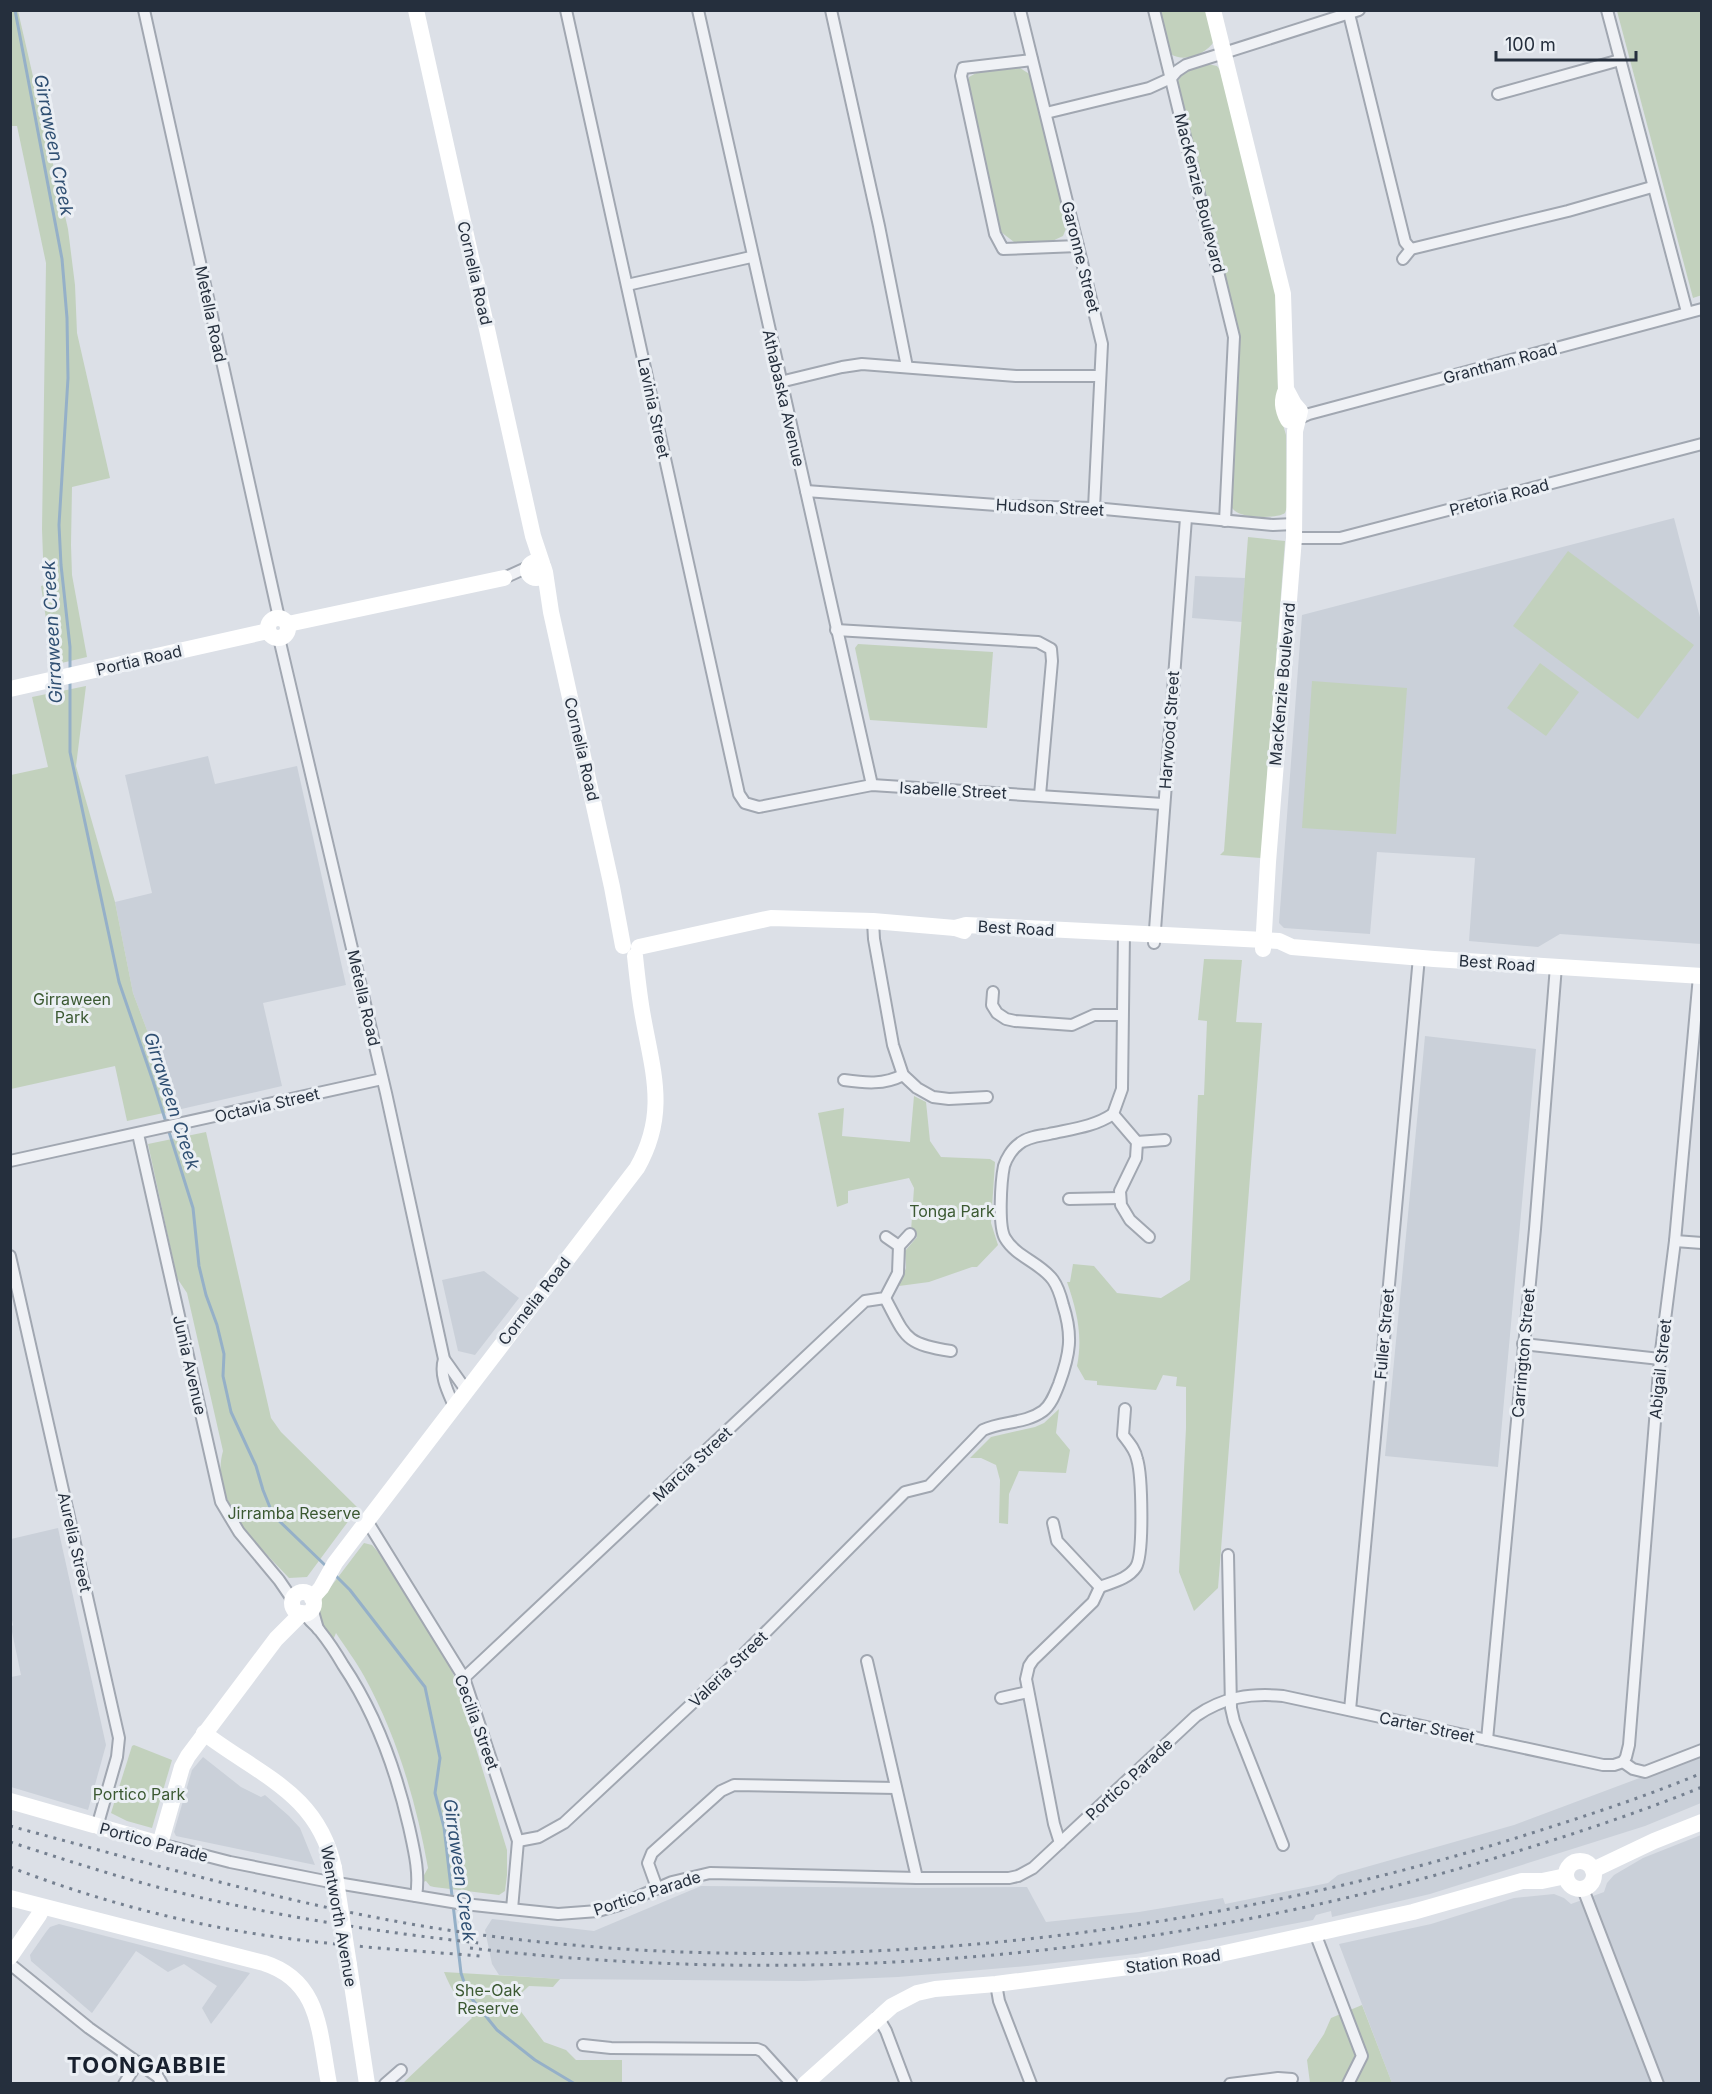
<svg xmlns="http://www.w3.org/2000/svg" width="1712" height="2094" font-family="Inter,sans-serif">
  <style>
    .built { fill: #cad0d9 }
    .green { fill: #c2d1bd }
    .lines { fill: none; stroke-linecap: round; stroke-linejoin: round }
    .stream { stroke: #95b0c8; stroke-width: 3 }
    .street-casing { stroke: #a1a7b1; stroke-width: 14 }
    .street { stroke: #eff1f5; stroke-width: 10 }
    .secondary { stroke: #fff; stroke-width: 16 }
    .rail { stroke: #758090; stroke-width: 3; stroke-dasharray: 3 6; stroke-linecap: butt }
    .secondary-bridge { stroke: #fff; stroke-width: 16 }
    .labels { text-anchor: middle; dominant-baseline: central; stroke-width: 6; stroke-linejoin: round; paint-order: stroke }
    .street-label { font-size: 16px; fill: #252f3d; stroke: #ebeff4 }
    .park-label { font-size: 16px; fill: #3b5932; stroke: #ebeff4 }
    .water-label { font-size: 18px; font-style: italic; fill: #2f4f72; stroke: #ebeff4 }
    .district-label { font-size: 22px; font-weight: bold; letter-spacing: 1.5px; fill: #18202e; stroke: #ebeff4 }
  </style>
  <rect width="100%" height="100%" fill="#dce0e7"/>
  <g class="built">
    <polygon points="1674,518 1701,621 1701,944 1560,934 1538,947 1469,941 1475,858 1377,852 1370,934 1284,928 1279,923 1302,615"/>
    <polygon points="1195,576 1245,578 1242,622 1192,618"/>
    <polygon points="208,756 215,784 297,766 346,985 263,1003 282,1086 177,1110 133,993 115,902 152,893 125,775"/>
    <polygon points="1425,1036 1536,1049 1498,1467 1385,1456"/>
    <polygon points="484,1271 519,1298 475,1355 458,1351 442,1280"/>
    <polygon points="58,1528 106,1745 88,1810 11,1787 11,1677 21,1675 11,1627 13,1625 10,1610 11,1539"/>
    <polygon points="1701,1755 1701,1803 1645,1826 1430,1894 1332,1917 1331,1911 1316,1915 1313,1920 1136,1954 1027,1966 898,1977 804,1981 560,1979 499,1975 492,1964 485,1930 492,1919 594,1931 701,1886 920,1888 1027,1887 1046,1922 1139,1912 1223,1898 1225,1904 1328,1883 1338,1875 1514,1825"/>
    <polygon points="203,1757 241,1787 261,1797 265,1795 289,1816 300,1828 315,1865 176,1836 174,1832 192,1770"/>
    <polygon points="1701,1835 1701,2083 1392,2083 1339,1944 1431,1924 1514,1898 1554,1894 1564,1898 1571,1904 1604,1892 1607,1883 1614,1875 1643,1858"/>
    <polygon points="59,1924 156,1949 250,1973 211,2024 202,2008 217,1986 184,1964 168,1972 136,1951 92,2013 31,1961 30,1955 46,1932 50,1927"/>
  </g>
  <g class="green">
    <polygon points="11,10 18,11 68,229 75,285 77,333 110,478 72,487 71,545 72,575 87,657 53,665 41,586 44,585 42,529 46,263 17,126 11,126"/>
    <path d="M1160,11H1206L1214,41C1207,54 1184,63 1171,54Z"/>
    <polygon points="1617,11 1701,11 1702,295 1693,298"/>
    <path d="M1208,64L1217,66L1220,70L1277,295L1278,408L1286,435L1287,507L1285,513C1277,519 1242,518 1235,511C1231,508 1231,505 1230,501L1238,331L1178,81L1184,72Z"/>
    <polygon points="1020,68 1031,75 1067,226 1063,236 1050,242 1014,242 1001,232 969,84 969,77 978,72"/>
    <polygon points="1248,537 1285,541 1261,858 1220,855 1224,851"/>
    <polygon points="1568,551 1694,645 1638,719 1513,626"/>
    <polygon points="858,644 993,652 987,728 870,720 855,648"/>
    <polygon points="1540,663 1579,692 1546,736 1507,708"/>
    <polygon points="1312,681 1407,688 1396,834 1302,828"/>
    <polygon points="86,686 76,766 115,902 133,993 177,1110 127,1121 115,1066 11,1089 11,775 48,767 32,697"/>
    <path d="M1204,959L1242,960L1236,1022L1262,1023L1218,1588L1194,1611L1179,1572L1186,1428V1387L1176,1386L1177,1377L1163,1375L1156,1390L1097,1385V1381L1085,1380L1077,1366C1083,1336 1077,1311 1067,1282H1070L1073,1264L1094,1266L1117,1293L1161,1298L1190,1280L1198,1095H1204L1207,1021L1198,1020Z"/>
    <polygon points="914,1096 926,1102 930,1141 941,1157 990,1159 995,1162 991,1223 998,1245 977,1267 972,1267 929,1282 899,1286 906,1268 905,1251 917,1237 911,1231 914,1188 909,1178 848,1191 848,1203 837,1207 818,1113 844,1108 842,1136 910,1142"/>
    <path d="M206,1132L271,1418L281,1432L358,1508L307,1577L289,1578C258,1545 209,1501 223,1451L187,1293L177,1278L148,1144Z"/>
    <polygon points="1059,1409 1056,1433 1070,1450 1066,1473 1019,1471 1009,1494 1008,1524 999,1523 1000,1480 996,1465 981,1458 970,1458 991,1437 1035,1427 1044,1423"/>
    <path d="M364,1543L372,1545L378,1552L446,1658L454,1676L507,1850V1875L505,1891L499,1895L434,1887L430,1886L426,1881L423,1882V1877L428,1868C416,1801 397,1736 364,1676C356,1661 345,1647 336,1633L333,1640C325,1629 316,1615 320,1601Z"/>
    <polygon points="134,1745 172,1760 152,1828 127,1821 111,1813 132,1746"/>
    <path d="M444,1972L560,1979L553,1987L529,1986L513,2001L544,2042L566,2050L576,2060H622V2083H403L472,2018C461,2004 451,1990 444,1972Z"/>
    <polygon points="1362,2005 1392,2083 1310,2083 1307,2060 1324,2034 1331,2018"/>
  </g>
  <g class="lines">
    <g class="stream">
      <polyline points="15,10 62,259 67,318 68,378 59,525 61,565 70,647 70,669"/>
      <polyline points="70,682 70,752 119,982 153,1081 193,1208 199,1266 206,1295 217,1325 224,1354 223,1376 231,1412 256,1466 263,1490 273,1515 327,1567"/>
      <polyline points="336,1576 350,1590 425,1687 440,1758 435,1793 444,1827 461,1973 468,1994 497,2030 535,2060 575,2084"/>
    </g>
    <g class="street-casing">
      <g id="street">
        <polyline points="144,10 279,618"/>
        <polyline points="566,10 739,794 745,803 759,807 872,785 1163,804"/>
        <path d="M698,10C754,269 813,527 872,785"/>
        <polyline points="831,10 879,226 907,367"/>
        <polyline points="1020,10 1102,344 1094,508"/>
        <polyline points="1154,10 1234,337 1225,521"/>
        <polyline points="1607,10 1687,312"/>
        <polyline points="1349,14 1405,242 1411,249"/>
        <polyline points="1032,60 963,68 961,76 995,234 1003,249 1078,246"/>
        <polyline points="1498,94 1620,60"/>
        <polyline points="1046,113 1149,88 1171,78 1177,71 1186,65 1359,10"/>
        <polyline points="1403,259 1411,249 1568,211 1652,187"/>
        <polyline points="627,285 751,257"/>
        <polyline points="780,382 842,367 862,364 1016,376 1100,376"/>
        <polyline points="1298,419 1309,414 1702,309"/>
        <polyline points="806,491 1010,506 1094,508 1273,525 1294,524"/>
        <polyline points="1294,538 1340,538 1702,444"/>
        <polyline points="504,578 528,567"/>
        <polyline points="836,630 1038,642 1051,649 1052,661 1040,795"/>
        <polyline points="279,638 386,1093 444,1359 466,1390"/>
        <polyline points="873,921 874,939 893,1045 903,1075 917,1088 933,1097 949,1099 987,1097"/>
        <polyline points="1154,943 1186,518"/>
        <polyline points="993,992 992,1005 997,1013 1006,1019 1015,1021 1072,1025 1094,1015 1122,1015"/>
        <path d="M844,1080C865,1083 884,1085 903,1075"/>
        <polyline points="1113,1114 1122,1089 1124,933"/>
        <polyline points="1113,1114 1137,1142 1136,1158 1120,1191 1121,1205 1130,1220 1149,1237"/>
        <polyline points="138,1134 221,1502 239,1532 279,1580 292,1599"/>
        <polyline points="1137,1142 1165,1140"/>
        <polyline points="10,1161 382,1079"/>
        <polyline points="1069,1199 1120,1198"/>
        <polyline points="886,1237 899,1246"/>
        <polyline points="1675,1241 1702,1243"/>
        <polyline points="10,1256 119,1738 117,1757 97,1827"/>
        <path d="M885,1298C906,1337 904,1344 951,1351"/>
        <polyline points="1523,1344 1660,1359"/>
        <path d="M444,1359C439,1375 448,1392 454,1406"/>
        <polyline points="367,1521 464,1678 518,1841 512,1909"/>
        <polyline points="1053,1523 1057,1541 1100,1587"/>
        <polyline points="1228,1555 1231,1708 1234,1721 1283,1845"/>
        <path d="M1100,1587C1113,1582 1128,1579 1136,1567C1144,1554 1142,1475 1137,1459C1135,1449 1129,1443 1123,1435L1125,1409"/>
        <polyline points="312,1608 318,1629"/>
        <path d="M305,1613C308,1621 315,1624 320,1631C328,1641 336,1653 343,1665C376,1714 396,1770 409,1827C414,1850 420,1873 416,1896"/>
        <polyline points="867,1661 917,1878"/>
        <polyline points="464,1678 865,1301 885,1298 898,1273 899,1246 910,1234"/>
        <polyline points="1001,1698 1028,1692"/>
        <polyline points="1350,1710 1419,957"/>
        <polyline points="1487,1740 1535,1229 1556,966"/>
        <polyline points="1623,1762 1626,1757 1629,1745 1660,1359 1675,1241 1699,976"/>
        <polyline points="1623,1762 1633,1769 1645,1772 1702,1750"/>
        <path d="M518,1841L539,1837L564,1823L729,1669L905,1492L929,1486L983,1430C1002,1421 1025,1424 1043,1411C1051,1405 1055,1394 1059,1384C1070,1354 1073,1336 1063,1305C1061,1297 1058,1287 1053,1280C1041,1263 1016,1257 1005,1238C998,1226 1001,1181 1004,1166C1006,1159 1012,1149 1019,1144C1027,1137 1039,1136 1049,1134C1071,1129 1094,1127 1113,1114"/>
        <polyline points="1060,1843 1054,1824 1026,1679 1029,1666 1033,1660 1093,1602 1100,1587"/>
        <path d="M160,1844L230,1862L325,1881L464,1904L558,1914L598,1911L619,1905L672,1882L710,1873L917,1878H1009L1018,1876L1033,1868L1196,1716C1223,1697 1251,1693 1283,1696L1603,1765H1614L1623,1762"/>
        <polyline points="657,1888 648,1863 652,1853 721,1791 734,1785 896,1788"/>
        <polyline points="1583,1889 1658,2084"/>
        <polyline points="1315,1933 1362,2056 1348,2084"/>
        <polyline points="10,1964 89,2028 158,2077 162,2084"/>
        <polyline points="996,1984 999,2001 1031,2084"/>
        <polyline points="878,2017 886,2031 906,2084"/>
        <polyline points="583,2045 611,2048 757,2049 762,2051 792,2084"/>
        <polyline points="124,2084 138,2062"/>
        <polyline points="385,2084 401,2070"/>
        <polyline points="1230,2084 1278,2078 1292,2079"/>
      </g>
    </g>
    <use href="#street" class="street"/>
    <g class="secondary">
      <polyline points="416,10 533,536 542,563"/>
      <polyline points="1213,10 1283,294 1286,389 1294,404 1300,411 1295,431 1294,538 1268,862 1263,949"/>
      <path d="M1286,390C1281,400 1282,409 1288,420L1298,419"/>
      <circle cx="536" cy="570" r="8"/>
      <polyline points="545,572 551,612 612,887 623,946"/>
      <circle cx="278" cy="628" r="10"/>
      <polyline points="288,624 504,578"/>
      <polyline points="10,689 268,631"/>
      <polyline points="955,928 966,925 1264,940 1279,941 1292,947 1434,959 1702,976"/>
      <polyline points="639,947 771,918 873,921 955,928 964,931"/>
      <circle cx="303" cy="1603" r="11"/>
      <path d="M312,1598L321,1588L335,1563L367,1521L637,1168C669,1112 652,1070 642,1011C639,993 637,975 635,956"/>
      <path d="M204,1733C259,1775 318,1793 334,1868"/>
      <polyline points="10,1801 160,1844 182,1767 188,1756 276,1639 302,1613"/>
      <circle cx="1580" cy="1875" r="14"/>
      <polyline points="1593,1870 1654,1841 1702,1822"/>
      <path d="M10,1898L264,1963C321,1981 319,2033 329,2084"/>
      <polyline points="10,1957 39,1915 43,1907"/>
      <polyline points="349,1965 367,2084"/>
      <polyline points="805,2084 892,2006 917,1993 935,1989 996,1984 1207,1957 1413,1912 1522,1881 1542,1881 1566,1876"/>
    </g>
    <g class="rail">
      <path d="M10,1826C152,1864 295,1906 441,1929C791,1984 1175,1943 1513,1839C1576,1819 1640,1799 1702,1773"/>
      <path d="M10,1842C66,1860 120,1878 177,1892C276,1916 377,1932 479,1943"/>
      <path d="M10,1867C77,1893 146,1913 217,1927C303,1944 393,1949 480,1956"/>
      <path d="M470,1948C816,1989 1171,1957 1505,1855C1571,1835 1638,1813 1702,1787"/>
    </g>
    <polyline class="secondary-bridge" points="334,1868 349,1965"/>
  </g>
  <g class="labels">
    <g class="street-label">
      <text transform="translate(1200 193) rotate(76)">MacKenzie Boulevard</text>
      <text transform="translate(1081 257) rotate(76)">Garonne Street</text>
      <text transform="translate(475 273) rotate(77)">Cornelia Road</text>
      <text transform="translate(211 314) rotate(78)">Metella Road</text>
      <text transform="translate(1500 363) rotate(-15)">Grantham Road</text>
      <text transform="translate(784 398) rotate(77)">Athabaska Avenue</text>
      <text transform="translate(654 408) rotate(78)">Lavinia Street</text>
      <text transform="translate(1499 497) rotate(-15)">Pretoria Road</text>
      <text transform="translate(1050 507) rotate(3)">Hudson Street</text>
      <text transform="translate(139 660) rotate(-13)">Portia Road</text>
      <text transform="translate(1282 684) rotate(-85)">MacKenzie Boulevard</text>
      <text transform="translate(1169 730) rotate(-86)">Harwood Street</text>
      <text transform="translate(582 749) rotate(77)">Cornelia Road</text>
      <text transform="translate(953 790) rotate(3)">Isabelle Street</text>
      <text transform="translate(1016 928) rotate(3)">Best Road</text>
      <text transform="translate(1497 963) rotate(4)">Best Road</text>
      <text transform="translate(364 998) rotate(77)">Metella Road</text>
      <text transform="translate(267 1105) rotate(-13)">Octavia Street</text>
      <text transform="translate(534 1301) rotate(-52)">Cornelia Road</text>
      <text transform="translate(1384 1334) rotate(-85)">Fuller Street</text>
      <text transform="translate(1523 1353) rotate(-85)">Carrington Street</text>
      <text transform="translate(190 1365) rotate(77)">Junia Avenue</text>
      <text transform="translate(1660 1369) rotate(-84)">Abigail Street</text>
      <text transform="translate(692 1464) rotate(-43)">Marcia Street</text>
      <text transform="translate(75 1542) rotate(77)">Aurelia Street</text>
      <text transform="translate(728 1669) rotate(-44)">Valeria Street</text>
      <text transform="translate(477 1722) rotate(70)">Cecilia Street</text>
      <text transform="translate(1427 1727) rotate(12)">Carter Street</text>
      <text transform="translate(1129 1779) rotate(-43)">Portico Parade</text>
      <text transform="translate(154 1842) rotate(15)">Portico Parade</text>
      <text transform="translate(647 1893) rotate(-18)">Portico Parade</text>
      <text transform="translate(339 1916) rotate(80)">Wentworth Avenue</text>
      <text transform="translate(1173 1961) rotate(-8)">Station Road</text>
    </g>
    <g class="park-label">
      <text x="72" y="999">Girraween<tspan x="72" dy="18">Park</tspan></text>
      <text x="952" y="1211">Tonga Park</text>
      <text x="294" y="1513">Jirramba Reserve</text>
      <text x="139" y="1794">Portico Park</text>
      <text x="488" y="1990">She-Oak<tspan x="488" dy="18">Reserve</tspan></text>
    </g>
    <g class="water-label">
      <text transform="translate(54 145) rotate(79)">Girraween Creek</text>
      <text transform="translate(52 632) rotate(-93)">Girraween Creek</text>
      <text transform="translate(172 1101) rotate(72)">Girraween Creek</text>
      <text transform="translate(460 1870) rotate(82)">Girraween Creek</text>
    </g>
    <g class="district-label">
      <text x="147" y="2065">TOONGABBIE</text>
    </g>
  </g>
  <rect width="1712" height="2094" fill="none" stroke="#252f3d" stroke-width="24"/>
  <path d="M1496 51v9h140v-9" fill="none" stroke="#252f3d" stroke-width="3"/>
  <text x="1505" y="51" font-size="18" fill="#252f3d" stroke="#ebeff4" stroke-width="4.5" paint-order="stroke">100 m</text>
</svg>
